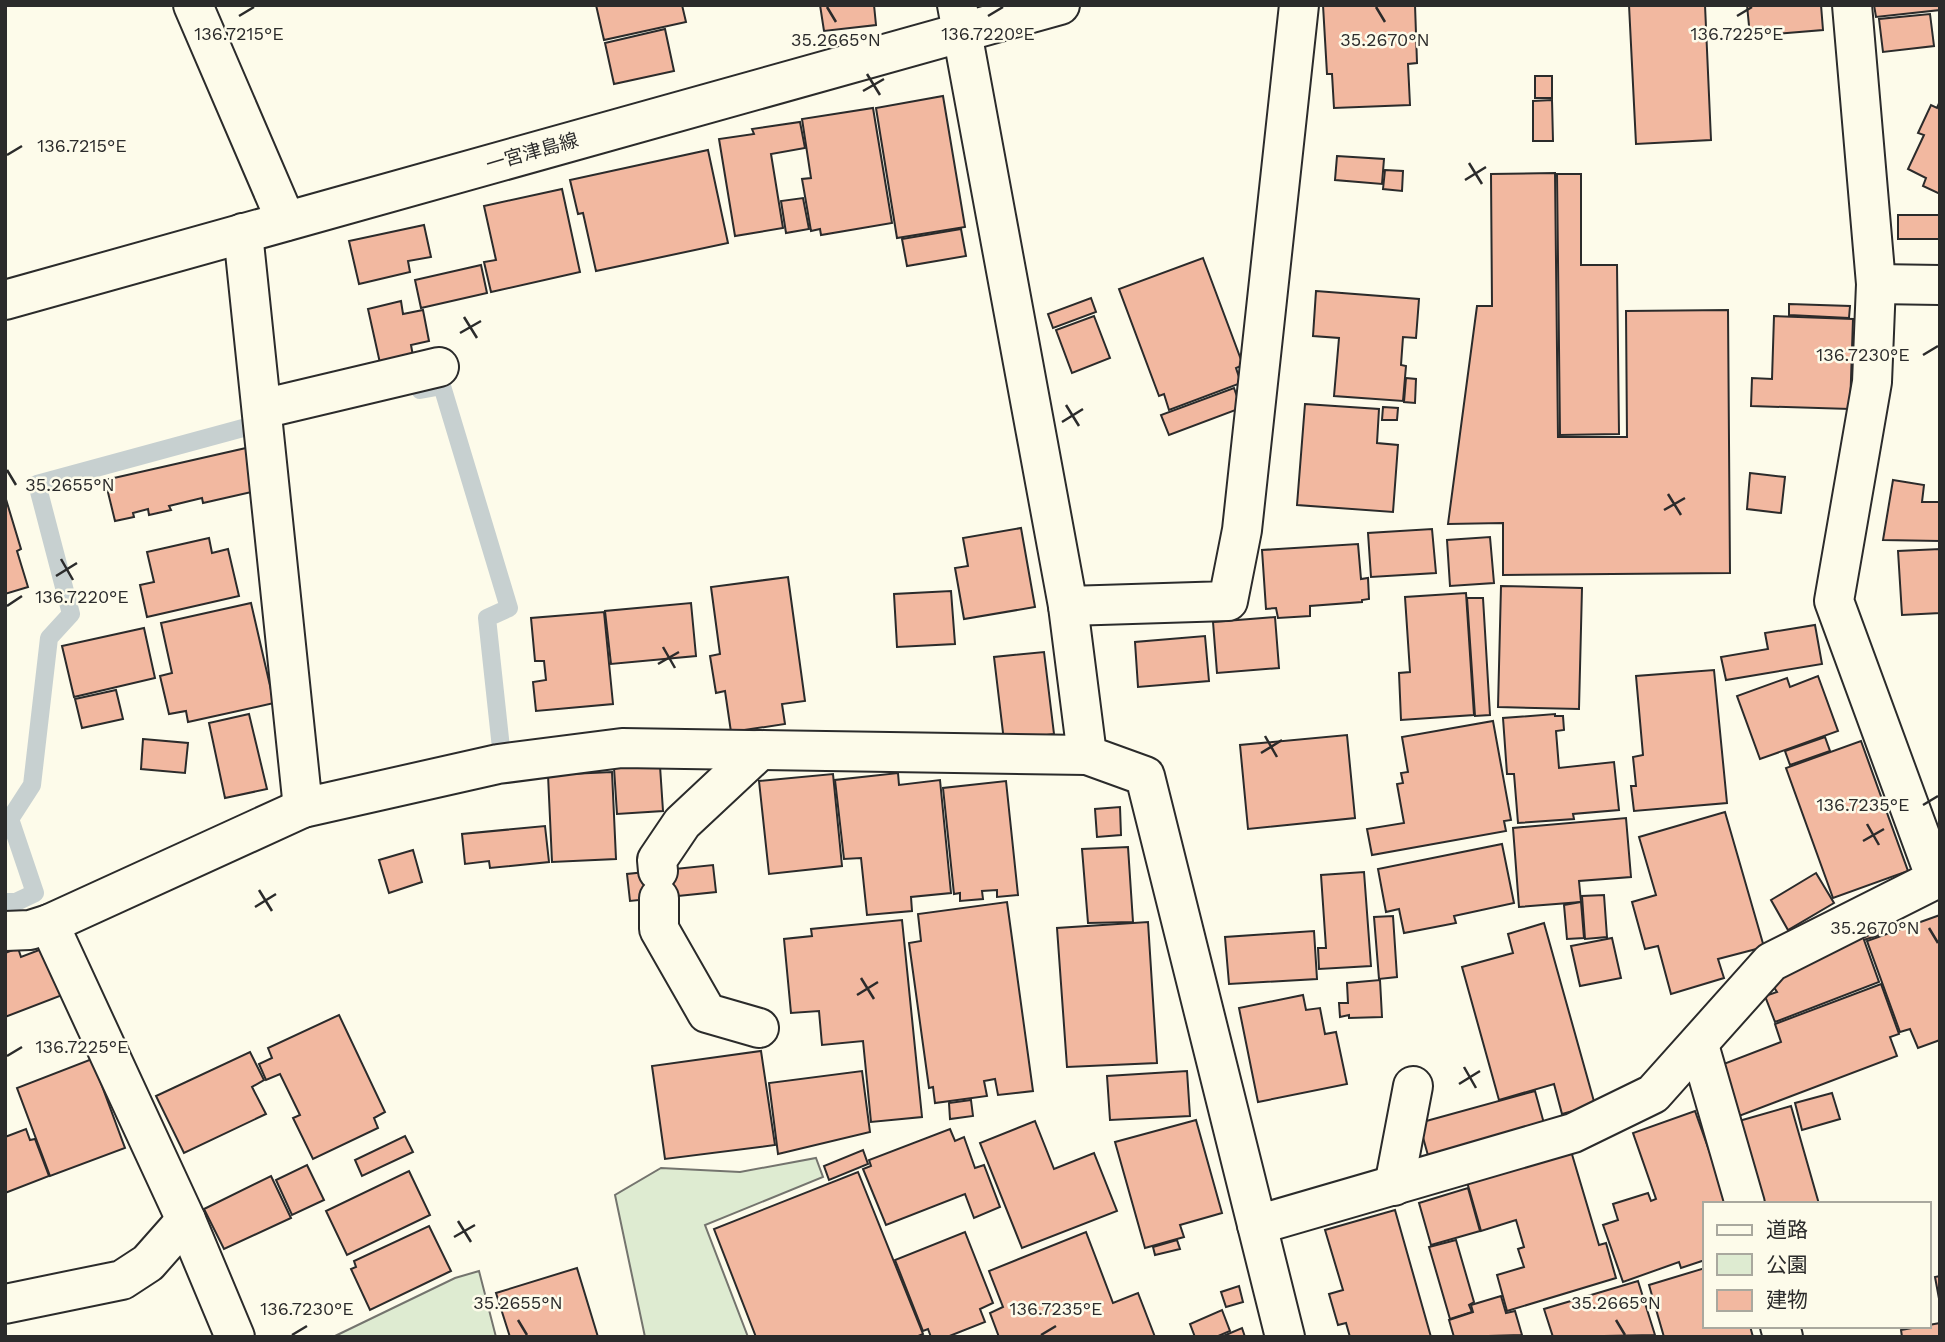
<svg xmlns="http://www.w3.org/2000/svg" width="1945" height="1342" font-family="'Work Sans','Noto Sans JP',sans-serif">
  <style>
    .green { fill: #deebd1; stroke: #74746e; stroke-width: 2 }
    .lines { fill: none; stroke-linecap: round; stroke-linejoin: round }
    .stream { stroke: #c7d0d0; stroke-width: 18 }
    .building { fill: #f2b8a0; stroke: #2b2b2b; stroke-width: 2 }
    .minor-casing { stroke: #2b2b2b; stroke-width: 42 }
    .major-casing { stroke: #2b2b2b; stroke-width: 42 }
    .minor { stroke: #fdfbea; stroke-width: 38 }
    .major { stroke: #fdfbea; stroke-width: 38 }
    .ticks { fill: none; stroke: #2b2b2b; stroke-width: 2.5 }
    .labels { text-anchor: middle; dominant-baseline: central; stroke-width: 5; stroke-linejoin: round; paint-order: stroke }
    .street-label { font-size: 19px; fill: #2b2b2b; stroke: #fdfbea }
    .ticks-label { font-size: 18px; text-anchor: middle; fill: #2b2b2b; stroke: #fdfbea; stroke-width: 5; stroke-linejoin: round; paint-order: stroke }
  </style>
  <rect width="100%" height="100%" fill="#fdfbea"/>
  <g class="green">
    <polygon points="816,1158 823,1177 705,1225 748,1337 645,1337 615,1195 661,1168 740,1172"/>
    <polygon points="479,1271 496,1337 333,1337 455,1278"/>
  </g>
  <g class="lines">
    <g class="stream">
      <polyline points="420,390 442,386 509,608 487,618 501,748"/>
      <polyline points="5,902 16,902 35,893 10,819 32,785 49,638 71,614 37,484 243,428"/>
    </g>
  </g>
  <g class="building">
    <polygon points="596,5 682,5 686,22 604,40"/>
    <polygon points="820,5 874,5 876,25 824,31"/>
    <polygon points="1323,5 1415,5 1417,63 1408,64 1410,105 1334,108 1332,74 1327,74"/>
    <polygon points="1629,5 1705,5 1711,140 1636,144"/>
    <polygon points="1747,5 1821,5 1823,30 1750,36"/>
    <polygon points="1874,5 1940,5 1940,10 1876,17"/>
    <polygon points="1930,14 1934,46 1883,52 1879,19"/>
    <polygon points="665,29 674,71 614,84 605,43"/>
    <rect x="1535" y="76" width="17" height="22"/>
    <polygon points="943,96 965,227 897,238 876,108"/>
    <polygon points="1552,100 1553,141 1533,141 1533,101"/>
    <polygon points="1940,101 1940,194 1923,186 1926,178 1908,169 1924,135 1918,133 1931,105 1937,108"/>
    <polygon points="873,108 892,223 821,235 820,229 811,231 802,179 811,178 802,119"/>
    <polygon points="800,122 805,148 771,154 783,228 735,236 719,139 754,134 752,129"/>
    <polygon points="708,150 728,243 596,271 583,213 578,214 570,180"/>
    <polygon points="1337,156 1384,159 1382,184 1335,180"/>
    <polygon points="1385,170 1403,171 1402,191 1383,189"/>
    <polygon points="1555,173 1558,437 1627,437 1626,311 1728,310 1730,573 1503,575 1503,523 1448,524 1477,306 1492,306 1491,174"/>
    <polygon points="1557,174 1581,174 1581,265 1617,265 1619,434 1560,435"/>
    <polygon points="562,189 580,272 491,292 484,262 496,260 484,206"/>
    <polygon points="803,198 809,229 786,233 781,201"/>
    <rect x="1898" y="215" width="42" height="24"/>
    <polygon points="424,225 431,257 408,261 410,272 359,284 349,241"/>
    <polygon points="961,229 966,256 907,266 902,239"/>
    <polygon points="1203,258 1243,365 1236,368 1241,383 1169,410 1164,394 1159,396 1119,289"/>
    <polygon points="481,265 487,293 421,308 415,280"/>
    <polygon points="1316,291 1419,299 1416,338 1403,337 1401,365 1406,366 1403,401 1334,396 1339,338 1313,336"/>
    <polygon points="1091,298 1096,312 1053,328 1048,314"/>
    <polygon points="401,301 403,314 423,310 429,341 411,345 413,356 380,363 368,309"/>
    <polygon points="1789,304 1850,306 1849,318 1789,315"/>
    <polygon points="1094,316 1110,358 1072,373 1056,330"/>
    <polygon points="1774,316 1853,319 1850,409 1751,406 1752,378 1772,379"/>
    <polygon points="1406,378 1416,379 1415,403 1404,402"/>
    <polygon points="1234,388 1241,408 1169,435 1161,415"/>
    <polygon points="1305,404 1379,409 1377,443 1398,445 1393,512 1297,505"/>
    <polygon points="1383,407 1398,408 1397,420 1382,420"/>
    <polygon points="246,448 256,491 203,503 202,498 169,506 171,510 149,515 148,509 133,513 134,517 115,521 105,480"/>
    <polygon points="1750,473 1785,477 1781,513 1747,509"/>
    <polygon points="1893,480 1924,485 1922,502 1940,502 1940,541 1883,540"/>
    <polygon points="5,496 21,549 17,551 28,587 5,594"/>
    <polygon points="1021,528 1035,607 964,619 955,568 968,566 963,538"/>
    <polygon points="1432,529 1436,573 1371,577 1368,533"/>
    <polygon points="1490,537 1494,583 1450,586 1447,540"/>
    <polygon points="209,538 212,553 228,549 239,596 147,617 140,585 154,582 147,552"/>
    <polygon points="1358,544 1361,579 1368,578 1369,599 1362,600 1362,602 1310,606 1310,616 1278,618 1276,608 1266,609 1262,550"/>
    <polygon points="1940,549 1940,613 1902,615 1898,551"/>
    <polygon points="788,577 805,701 782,704 785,724 731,732 725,691 716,693 710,656 720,654 711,587"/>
    <polygon points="1501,586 1582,588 1579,709 1498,707"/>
    <polygon points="951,591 955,644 897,647 894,594"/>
    <polygon points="1466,593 1474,715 1401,720 1399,673 1410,672 1405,597"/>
    <polygon points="1467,598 1483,598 1490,715 1475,716"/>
    <polygon points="251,603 274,703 188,722 186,711 169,714 160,676 172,673 161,623"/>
    <polygon points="691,603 696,656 611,664 605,611"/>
    <polygon points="604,612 613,704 536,711 533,682 546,680 544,661 535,661 531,618"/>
    <polygon points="1275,617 1279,668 1217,673 1213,622"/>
    <polygon points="1815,625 1822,664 1726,680 1721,657 1768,649 1765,633"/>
    <polygon points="144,628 155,678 74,697 62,646"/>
    <polygon points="1205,636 1209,681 1138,687 1135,642"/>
    <polygon points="1044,652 1054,734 1004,741 994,657"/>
    <polygon points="1714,670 1727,803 1634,811 1631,786 1636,786 1633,757 1643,755 1636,676"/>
    <polygon points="1818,676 1838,731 1760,759 1737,696 1787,678 1790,687"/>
    <polygon points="116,690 123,719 82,728 75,699"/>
    <polygon points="249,714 267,789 225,798 209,723"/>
    <polygon points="1555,714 1555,716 1563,716 1564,730 1556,731 1559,768 1614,762 1619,810 1573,814 1574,819 1518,823 1514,774 1507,774 1503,718"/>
    <polygon points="1493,721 1511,820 1504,821 1506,831 1372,855 1367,829 1404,823 1397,784 1403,783 1401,773 1408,772 1402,737"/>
    <polygon points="1347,735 1355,818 1248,829 1240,745"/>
    <polygon points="1825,737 1830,751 1790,765 1785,751"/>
    <polygon points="143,739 188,743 185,773 141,769"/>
    <polygon points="1861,741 1908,871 1833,898 1786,768"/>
    <polygon points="660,766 663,811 617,814 614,768"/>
    <polygon points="612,772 616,859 552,862 548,775"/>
    <polygon points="898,773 899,785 940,780 951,893 911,897 912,911 867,915 861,858 844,859 835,780"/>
    <polygon points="833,774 842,866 769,874 759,781"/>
    <polygon points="1006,781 1018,895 997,897 997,890 982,891 983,899 960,901 960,893 954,894 943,788"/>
    <polygon points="1120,807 1121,835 1097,837 1095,809"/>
    <polygon points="1725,812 1764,947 1718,959 1724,978 1671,994 1658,946 1645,949 1632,902 1656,895 1639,837"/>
    <polygon points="1626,818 1631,877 1579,881 1581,902 1519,907 1513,828"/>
    <polygon points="545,826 549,862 490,868 489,861 465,864 462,834"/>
    <polygon points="1502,844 1514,903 1454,916 1456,923 1404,933 1399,909 1386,912 1378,869"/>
    <polygon points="1128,847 1133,922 1088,923 1082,849"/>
    <polygon points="413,850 422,882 389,893 379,860"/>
    <polygon points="713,865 716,892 630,901 627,874"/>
    <polygon points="1364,872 1371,966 1319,969 1318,948 1326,948 1321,875"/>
    <polygon points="1816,873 1834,903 1788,930 1771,900"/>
    <polygon points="1604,895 1607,937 1585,939 1582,896"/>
    <polygon points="1007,902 1033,1091 998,1095 995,1079 984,1081 987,1096 935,1103 933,1087 929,1088 909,943 921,941 918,914"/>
    <polygon points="1581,902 1584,938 1567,939 1564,905"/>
    <polygon points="1940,915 1940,1040 1918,1048 1910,1029 1900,1032 1867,941"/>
    <polygon points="1393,916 1397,977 1379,979 1374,917"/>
    <polygon points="902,920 922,1117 871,1122 863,1041 822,1045 819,1011 791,1013 784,939 812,936 811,929"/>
    <polygon points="1875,921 1879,935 1864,940 1879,982 1775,1022 1765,996 1777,992 1770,981"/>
    <polygon points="1148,922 1157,1063 1067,1067 1057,928"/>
    <polygon points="1544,923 1595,1105 1562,1114 1554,1084 1499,1100 1462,967 1513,953 1508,934"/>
    <polygon points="1314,931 1317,979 1229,984 1225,937"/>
    <polygon points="1612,938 1621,978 1580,986 1571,946"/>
    <polygon points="47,947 65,994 5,1017 5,953 18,948 21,957"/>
    <polygon points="1380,980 1382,1017 1349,1018 1349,1015 1340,1017 1339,1003 1348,1003 1347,983"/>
    <polygon points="1881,984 1899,1034 1890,1037 1897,1056 1739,1116 1721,1065 1781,1042 1775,1024"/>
    <polygon points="1303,995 1306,1010 1320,1008 1325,1034 1336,1032 1347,1084 1258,1102 1239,1008"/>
    <polygon points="339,1015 385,1112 374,1118 378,1128 313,1159 293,1118 300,1115 280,1074 266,1080 259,1064 272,1058 268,1048"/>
    <polygon points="761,1051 775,1145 665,1159 652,1066"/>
    <polygon points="250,1052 264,1080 252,1087 266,1114 184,1153 156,1096"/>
    <polygon points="92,1059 125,1148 50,1176 17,1088"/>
    <polygon points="862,1071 870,1132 778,1154 769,1083"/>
    <polygon points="1187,1071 1190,1116 1110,1120 1107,1076"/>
    <polygon points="1535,1091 1545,1127 1429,1159 1419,1123"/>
    <polygon points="1832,1093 1840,1119 1802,1130 1795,1103"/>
    <polygon points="971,1100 973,1116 950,1119 949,1103"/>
    <polygon points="1791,1106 1819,1204 1762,1204 1739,1121"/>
    <polygon points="1695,1111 1728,1204 1705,1204 1705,1260 1681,1268 1679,1262 1623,1282 1603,1225 1618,1220 1613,1204 1648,1193 1651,1201 1656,1199 1633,1133"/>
    <polygon points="1196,1120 1222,1213 1180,1225 1184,1237 1145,1248 1115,1142"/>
    <polygon points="1035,1121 1054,1169 1094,1153 1117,1211 1022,1248 980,1143"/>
    <polygon points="26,1129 30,1140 35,1139 49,1176 5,1193 5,1137"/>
    <polygon points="950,1129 955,1141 964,1137 975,1168 984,1165 1000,1207 974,1218 965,1194 886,1225 863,1169 871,1166 869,1160"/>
    <polygon points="405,1136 413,1152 362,1176 355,1160"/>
    <polygon points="863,1150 868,1164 829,1180 824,1166"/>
    <polygon points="1571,1151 1599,1245 1606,1243 1616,1278 1507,1311 1497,1275 1524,1267 1518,1249 1524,1247 1516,1220 1481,1231 1467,1182"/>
    <polygon points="307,1165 324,1200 292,1215 276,1180"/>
    <polygon points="409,1171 430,1215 347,1255 326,1211"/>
    <polygon points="858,1172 923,1334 916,1337 756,1337 714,1229"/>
    <polygon points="271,1176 291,1218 224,1249 204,1209"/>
    <polygon points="1468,1188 1480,1231 1431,1245 1419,1203"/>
    <polygon points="1395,1210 1431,1337 1350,1337 1346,1323 1338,1325 1329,1294 1343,1290 1325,1230"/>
    <polygon points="429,1226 451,1271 370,1310 351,1269 356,1267 354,1261"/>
    <polygon points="965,1232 993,1303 980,1309 985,1322 947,1337 931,1337 928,1329 923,1331 895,1260"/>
    <polygon points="1086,1232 1113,1303 1138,1293 1155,1337 999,1337 990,1313 1003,1307 989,1271"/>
    <polygon points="1177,1240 1180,1249 1155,1255 1153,1247"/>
    <polygon points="1456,1240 1474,1302 1469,1305 1472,1312 1450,1319 1429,1247"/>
    <polygon points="577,1268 598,1337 510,1337 496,1293"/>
    <polygon points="1705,1268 1705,1326 1750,1326 1753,1337 1664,1337 1649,1285"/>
    <polygon points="1940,1276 1940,1304 1935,1277"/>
    <polygon points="1638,1281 1655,1335 1553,1337 1544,1309"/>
    <polygon points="1239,1286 1243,1302 1226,1307 1221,1292"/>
    <polygon points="1501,1296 1506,1313 1515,1311 1522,1335 1454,1337 1449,1320 1473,1312 1471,1305"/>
    <polygon points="1222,1310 1230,1331 1216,1337 1195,1337 1190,1324"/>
    <polygon points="1940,1323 1940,1337 1902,1337 1901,1330"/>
    <polygon points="1242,1328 1245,1337 1221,1337"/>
  </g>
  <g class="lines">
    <g class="minor-casing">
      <g id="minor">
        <polyline points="193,5 286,221"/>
        <polyline points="957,5 1068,606 1087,755 1145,776 1285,1337"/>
        <polyline points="243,233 303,808 498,764 622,748 1087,755"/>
        <polyline points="1876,284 1940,285"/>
        <polyline points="262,409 439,367"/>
        <polyline points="1068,606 1228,601 1242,530 1299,5"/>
        <polyline points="658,871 657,860 682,823 760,750"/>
        <polyline points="659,898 659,929 707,1013 759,1028"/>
        <polyline points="49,924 186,1220 235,1337"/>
        <polyline points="5,931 30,930 49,924 303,808"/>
        <polyline points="1699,1045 1745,1204"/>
        <polyline points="1394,1186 1413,1086"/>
        <polyline points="1257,1225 1573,1133 1653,1094 1771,962 1936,879 1834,601 1872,382 1876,284 1852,5"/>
        <polyline points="5,1304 122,1280 148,1263 186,1220"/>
        <polyline points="1780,1326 1783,1337"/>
      </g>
    </g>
    <g class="major-casing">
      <polyline id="major" points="5,300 1060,5"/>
    </g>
    <use href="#minor" class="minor"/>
    <use href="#major" class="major"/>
  </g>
  <path class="ticks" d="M827,7L836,22M1376,7L1385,22M239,16L254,7M988,16L1003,7M1737,16L1752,7M867,74L880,95M863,91L884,79M7,155L22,146M1469,163L1482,184M1465,180L1486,167M464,317L477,338M460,333L481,321M1923,355L1938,346M1066,405L1079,426M1062,422L1083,409M7,470L16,485M1668,494L1681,515M1664,510L1685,498M61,559L73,580M56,576L77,563M7,606L22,596M663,647L675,668M658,664L679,652M1265,736L1277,757M1261,753L1282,740M1923,805L1938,796M1867,824L1879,845M1863,841L1884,829M259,890L272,911M255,907L276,894M1929,928L1938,943M861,978L874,999M857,995L878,982M7,1056L22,1047M1464,1067L1476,1088M1459,1084L1480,1071M458,1221L471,1242M454,1237L475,1225M518,1320L527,1335M1616,1320L1625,1335M292,1335L307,1326M1041,1335L1056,1326"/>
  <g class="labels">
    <g class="street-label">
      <text transform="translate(532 152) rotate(-16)">一宮津島線</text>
    </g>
  </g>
  <g class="ticks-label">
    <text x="239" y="40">136.7215°E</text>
    <text x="988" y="40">136.7220°E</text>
    <text x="1737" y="40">136.7225°E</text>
    <text x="836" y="46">35.2665°N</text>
    <text x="1385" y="46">35.2670°N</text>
    <text x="82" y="152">136.7215°E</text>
    <text x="1863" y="361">136.7230°E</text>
    <text x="70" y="491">35.2655°N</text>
    <text x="82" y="603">136.7220°E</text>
    <text x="1863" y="811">136.7235°E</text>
    <text x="1875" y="934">35.2670°N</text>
    <text x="82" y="1053">136.7225°E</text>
    <text x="518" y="1309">35.2655°N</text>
    <text x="1616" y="1309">35.2665°N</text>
    <text x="307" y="1315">136.7230°E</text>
    <text x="1056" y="1315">136.7235°E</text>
  </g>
  <rect width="1945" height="1342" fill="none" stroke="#2b2b2b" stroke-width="14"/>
  <rect x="1703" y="1202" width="228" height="126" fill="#fdfbea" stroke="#a9a89e" stroke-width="2"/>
  <rect x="1717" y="1225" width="35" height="10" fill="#fdfbea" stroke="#a9a89e" stroke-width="2"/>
  <text x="1766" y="1237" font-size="21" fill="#2b2b2b">道路</text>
  <rect x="1717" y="1254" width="35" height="21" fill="#deebd1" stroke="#a9a89e" stroke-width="2"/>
  <text x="1766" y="1272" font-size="21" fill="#2b2b2b">公園</text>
  <rect x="1717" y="1290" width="35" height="21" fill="#f2b8a0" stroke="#a9a89e" stroke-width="2"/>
  <text x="1766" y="1307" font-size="21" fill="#2b2b2b">建物</text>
</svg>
